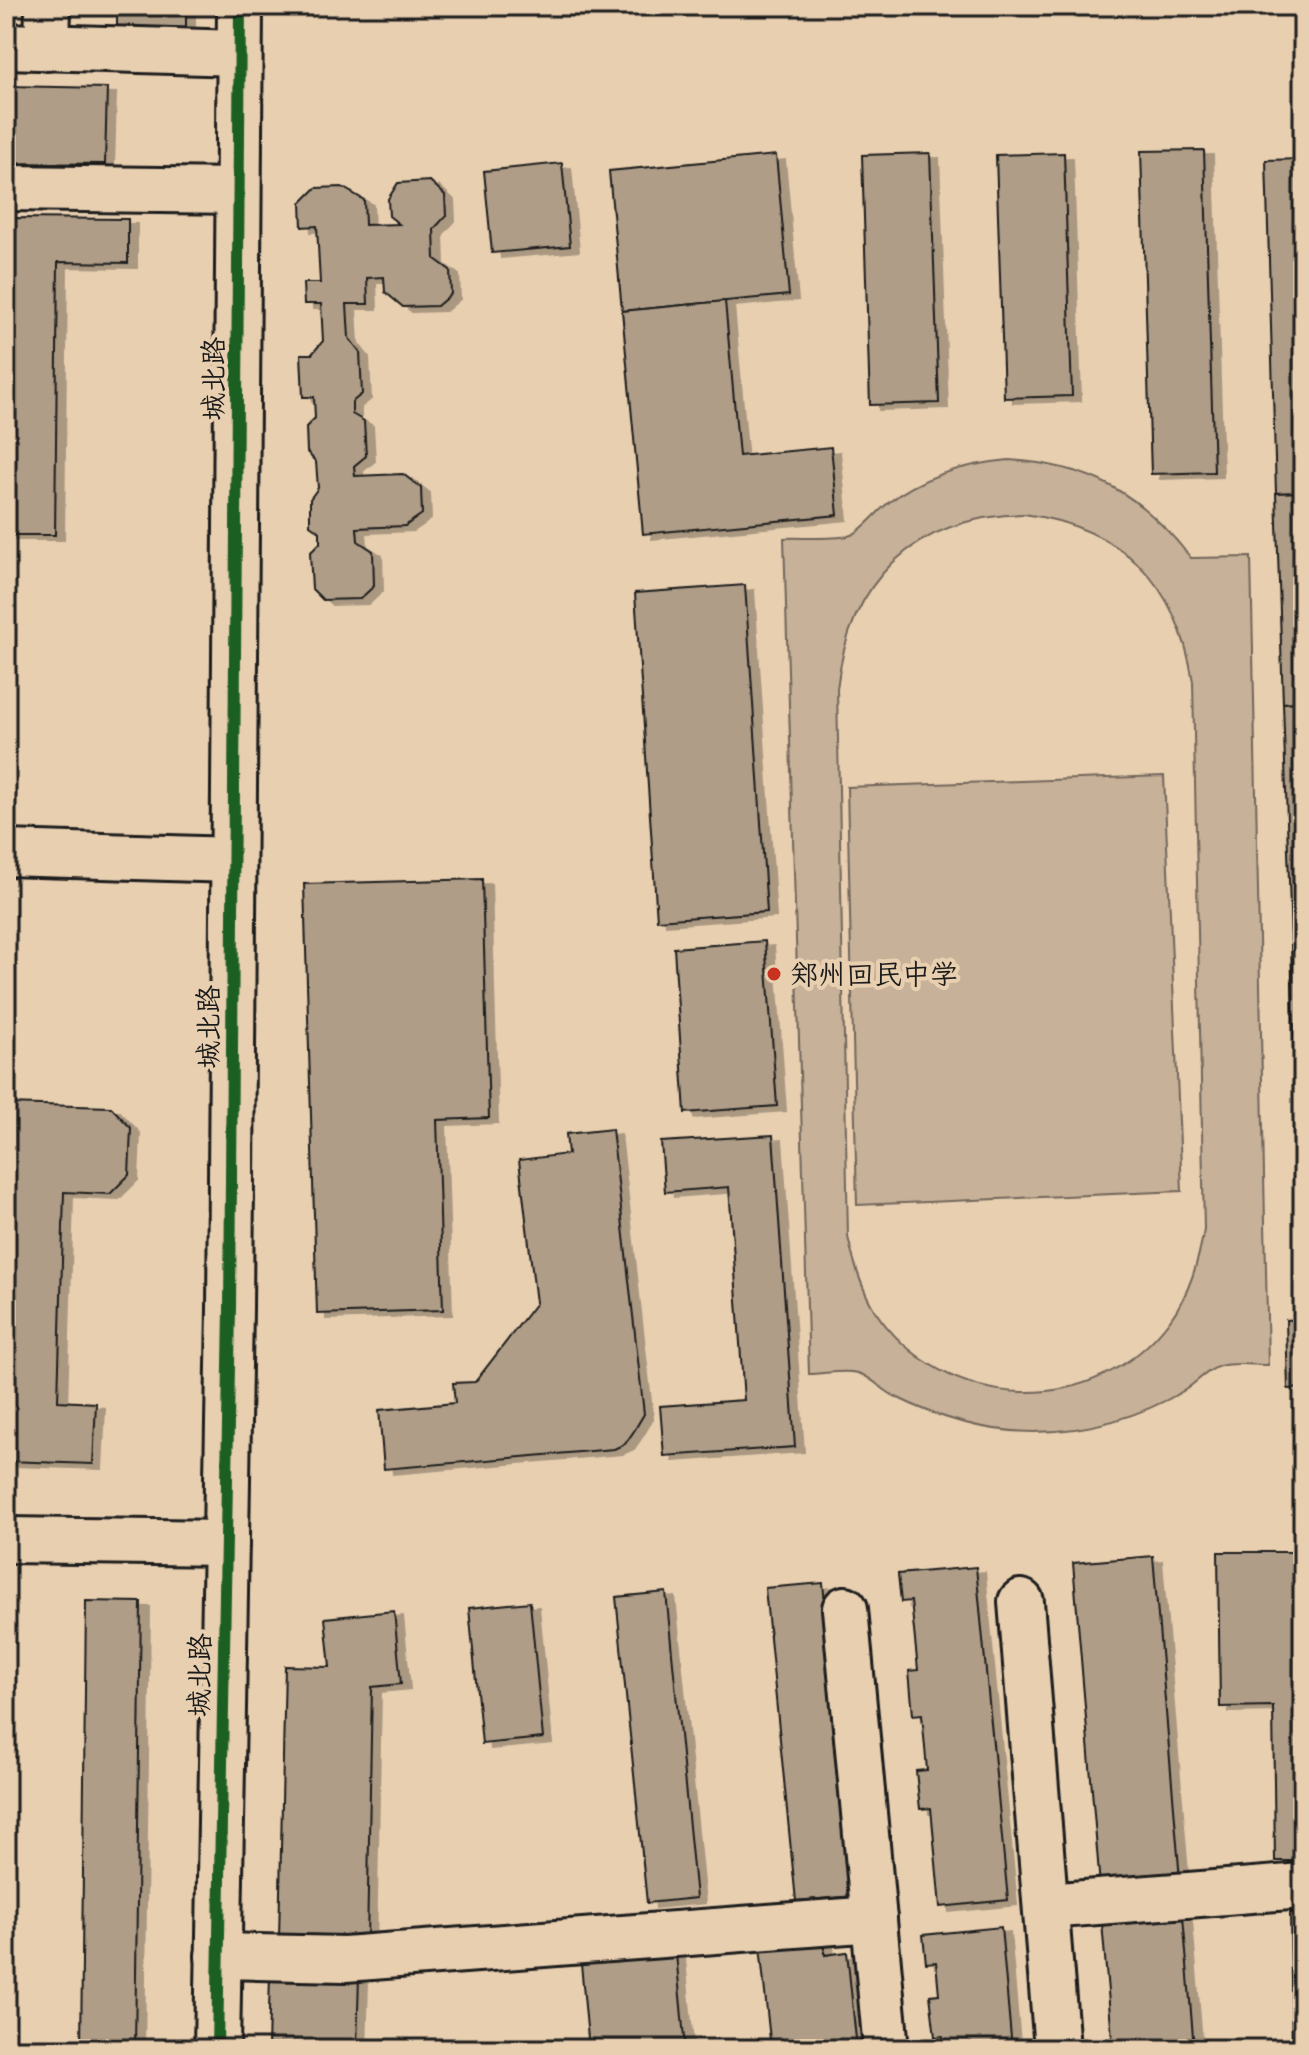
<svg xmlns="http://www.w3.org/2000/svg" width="1309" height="2055" font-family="'Patrick Hand','LXGW WenKai TC',sans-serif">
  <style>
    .green { fill: #c7b198; stroke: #72665a; stroke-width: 2; fill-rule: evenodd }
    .building { fill: #af9d87; stroke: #1c1c1c; stroke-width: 2; filter: url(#shadow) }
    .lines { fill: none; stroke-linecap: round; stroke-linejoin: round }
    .minor-casing { stroke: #1c1c1c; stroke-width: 50 }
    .minor { stroke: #e8cfb0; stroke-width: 44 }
    .cycleway-casing { stroke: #e8cfb0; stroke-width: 17 }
    .cycleway { stroke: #1b5e20; stroke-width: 12 }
    .poi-dot { fill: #c8321e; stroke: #e8cfb0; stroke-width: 3 }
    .labels { text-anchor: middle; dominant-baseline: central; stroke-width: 8; stroke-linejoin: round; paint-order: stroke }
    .street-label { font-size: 28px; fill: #1c1c1c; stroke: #e8cfb0 }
    .poi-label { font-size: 28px; fill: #1c1c1c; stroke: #e8cfb0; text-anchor: start }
  </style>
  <defs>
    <filter id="shadow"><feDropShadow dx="9" dy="5" stdDeviation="0" flood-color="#0004"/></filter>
  </defs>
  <rect width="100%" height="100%" fill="#e8cfb0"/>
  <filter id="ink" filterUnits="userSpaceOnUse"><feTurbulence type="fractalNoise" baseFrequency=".0125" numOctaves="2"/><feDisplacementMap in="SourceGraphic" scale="16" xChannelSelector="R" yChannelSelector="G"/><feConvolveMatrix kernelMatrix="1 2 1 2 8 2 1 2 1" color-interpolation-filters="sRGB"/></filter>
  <g filter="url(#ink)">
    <g class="green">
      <path d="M1009,460C1091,465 1140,493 1191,558L1251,557L1268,1365C1254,1365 1234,1362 1220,1366C1208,1369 1196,1383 1185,1390C1140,1417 1087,1432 1034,1432C985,1432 938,1418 894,1396C882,1390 870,1376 858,1373C844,1369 824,1374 809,1374L784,538C799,537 839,540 851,535C860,533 879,510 888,503C923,475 965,464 1009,460ZM1024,514C1123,528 1178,583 1193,682L1204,1230C1198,1262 1190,1293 1170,1320C1096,1421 944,1414 875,1311C861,1288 854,1263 848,1237L837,689C849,580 914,517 1024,514Z"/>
      <polygon points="1164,776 1182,1191 857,1205 847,787"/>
    </g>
    <g class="building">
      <rect x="117" y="6" width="69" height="22"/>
      <polygon points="6,86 107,88 105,164 6,163"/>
      <polygon points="1204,150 1214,472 1151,474 1141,151"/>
      <polygon points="930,153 939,403 870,405 862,155"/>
      <polygon points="1064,153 1072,396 1004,398 996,155"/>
      <polygon points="776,155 789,295 622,311 609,171"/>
      <polygon points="1303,159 1303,492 1276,493 1266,160"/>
      <polygon points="562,163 570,246 492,253 484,171"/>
      <polygon points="430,181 445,195 446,216 434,229 435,259 450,270 451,294 437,306 403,307 385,292 384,277 367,278 368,304 347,304 349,338 360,352 362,394 352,402 352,414 364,421 366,456 354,466 355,476 403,474 421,488 422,514 405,526 357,528 358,541 373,551 374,586 360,599 323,600 312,589 310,553 320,543 320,532 310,525 310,499 318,488 316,462 307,452 306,427 315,418 314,397 303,397 301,354 312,354 323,341 321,304 304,304 303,283 320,283 317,226 302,227 301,203 316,188 342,187 364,200 365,225 399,224 389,216 388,199 398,183"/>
      <polygon points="6,218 7,218 6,339"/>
      <polygon points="7,218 128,219 128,263 58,262 55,535 6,535"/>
      <polygon points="725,301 739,456 831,447 838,515 643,534 622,311"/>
      <polygon points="1303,492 1303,702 1283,703 1276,493"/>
      <polygon points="745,585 767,912 657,920 635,593"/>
      <polygon points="1303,702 1303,910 1290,910 1283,703"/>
      <polygon points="482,879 489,1118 437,1120 443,1310 317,1314 304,884"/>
      <polygon points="1290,910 1303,910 1303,1139 1297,1139"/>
      <polygon points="765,941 777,1106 685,1113 674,948"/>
      <polygon points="6,1104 111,1107 131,1128 129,1175 110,1194 64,1192 58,1401 96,1403 93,1464 6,1461"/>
      <polygon points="612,1129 644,1414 634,1431 625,1444 614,1449 384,1469 379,1410 455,1403 453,1383 475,1382 536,1303 519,1160 568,1154 566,1134"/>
      <polygon points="773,1135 795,1447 664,1456 660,1406 744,1400 729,1187 665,1192 661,1142"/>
      <polygon points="1297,1139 1303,1139 1303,1388 1288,1389 1286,1320 1303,1319"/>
      <polygon points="1218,1552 1303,1552 1303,1861 1275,1861 1273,1706 1220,1707"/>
      <polygon points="1153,1556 1180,1880 1100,1886 1073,1563"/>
      <polygon points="976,1567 1008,1900 940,1907 931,1808 920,1809 916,1771 927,1770 922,1714 913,1715 909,1671 918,1670 911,1601 901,1602 898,1574"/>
      <polygon points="823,1583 854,1896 796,1901 765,1588"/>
      <polygon points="666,1592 696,1898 647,1903 616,1597"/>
      <polygon points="86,1601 141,1602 135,2049 81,2049"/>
      <polygon points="530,1602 543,1738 482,1744 469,1608"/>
      <polygon points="394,1611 401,1684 372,1687 367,1941 279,1939 285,1666 330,1667 325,1618"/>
      <polygon points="1290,1913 1303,1913 1303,2049 1292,2049"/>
      <polygon points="1183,1916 1194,2049 1113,2049 1102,1923"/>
      <polygon points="1001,1927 1012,2049 944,2049 943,2036 935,2037 930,1995 939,1994 936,1962 926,1963 923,1935"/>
      <polygon points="824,1940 825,1955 847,1952 857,2049 771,2049 760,1946"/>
      <polygon points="676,1954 685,2049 589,2049 581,1964"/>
      <polygon points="270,1974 359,1975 357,2049 268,2049"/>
    </g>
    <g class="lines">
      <g class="minor-casing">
        <g id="minor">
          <polyline points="6,46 239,53"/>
          <polyline points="47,48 48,6"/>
          <polyline points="6,188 238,191"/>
          <polyline points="6,853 233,860"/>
          <polyline points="6,1540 226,1543"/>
          <polyline points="1021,1602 1057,2049"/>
          <polyline points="845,1609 886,2049"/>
          <polyline points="1046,1906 1303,1886"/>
          <polyline points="218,1956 345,1959 874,1919"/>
          <polyline points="217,2049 230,1309 240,6"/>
        </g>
      </g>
      <use href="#minor" class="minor"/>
      <g class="cycleway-casing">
        <polyline id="cycleway" points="217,2049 230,1309 240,6"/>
      </g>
      <use href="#cycleway" class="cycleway"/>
    </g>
  </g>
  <circle class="poi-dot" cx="774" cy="974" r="8"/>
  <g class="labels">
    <g class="street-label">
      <text transform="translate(213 379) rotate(-90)">城北路</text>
      <text transform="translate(208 1027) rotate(-90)">城北路</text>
      <text transform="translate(199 1675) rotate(-89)">城北路</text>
    </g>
    <g class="poi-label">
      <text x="790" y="974">郑州回民中学</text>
    </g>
  </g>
  <rect width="1309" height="2055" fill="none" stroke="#e8cfb0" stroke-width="32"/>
  <rect x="16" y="16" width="1277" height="2023" fill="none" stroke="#1c1c1c" stroke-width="3" filter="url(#ink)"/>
</svg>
